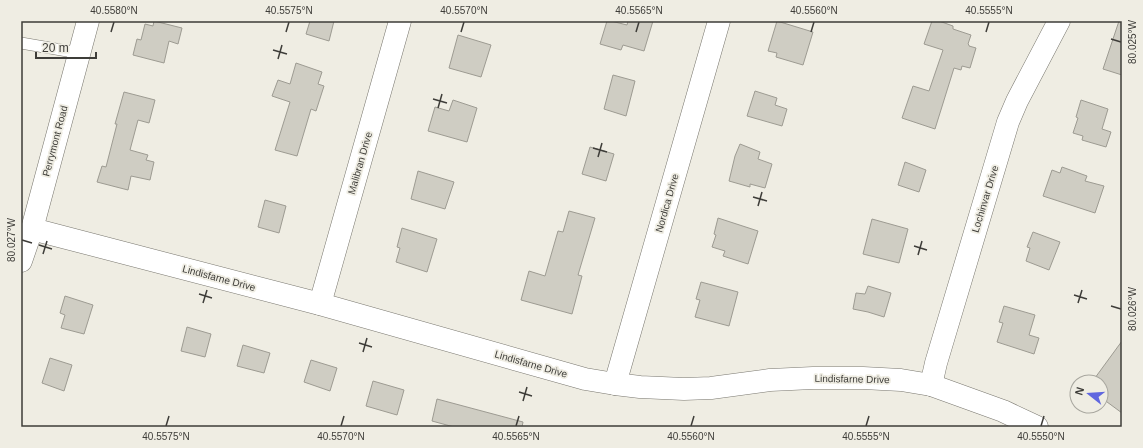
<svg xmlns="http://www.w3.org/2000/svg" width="1143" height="448" font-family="Helvetica,sans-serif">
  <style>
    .building { fill: #cfcdc3; stroke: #9d9b92 }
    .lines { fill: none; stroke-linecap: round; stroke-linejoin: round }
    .service-casing { stroke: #79776f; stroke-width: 12 }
    .minor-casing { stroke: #79776f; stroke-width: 23 }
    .tertiary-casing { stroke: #79776f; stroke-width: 23 }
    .service { stroke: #fff; stroke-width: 11 }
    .minor { stroke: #fff; stroke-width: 22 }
    .tertiary { stroke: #fff; stroke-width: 22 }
    .ticks { fill: none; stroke: #3e3d39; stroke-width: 1.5 }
    .labels { text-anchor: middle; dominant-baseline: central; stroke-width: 3.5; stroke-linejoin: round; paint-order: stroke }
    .street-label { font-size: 10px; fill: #3e3d39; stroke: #efede3 }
    .neatline { fill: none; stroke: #3e3d39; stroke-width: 1.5 }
    .ticks-label { font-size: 10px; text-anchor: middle; fill: #3e3d39 }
  </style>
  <rect width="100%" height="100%" fill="#efede3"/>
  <g class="building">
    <polygon points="154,21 182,28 178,44 169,41 164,63 133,55 137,39 141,40 145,24 153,26"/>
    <polygon points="310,21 334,21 329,41 306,34"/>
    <polygon points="607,21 611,21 627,25 628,21 653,21 644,51 623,45 621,50 600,44"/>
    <polygon points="777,21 813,32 803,65 776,57 777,53 768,51"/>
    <polygon points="932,21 939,21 953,26 953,29 971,35 968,44 969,45 969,46 976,48 970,68 962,66 961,70 954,68 935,129 902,118 913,86 929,91 943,50 924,44"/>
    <polygon points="1119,21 1122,22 1122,75 1103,69"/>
    <polygon points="458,35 491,45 481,77 449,68"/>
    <polygon points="296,63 322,72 318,84 324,86 316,111 311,109 297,156 275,150 290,102 272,96 278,80 290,84"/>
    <polygon points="613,75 635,81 626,116 604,109"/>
    <polygon points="755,91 777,98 775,105 787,109 782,126 747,116"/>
    <polygon points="124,92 155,100 149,123 138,120 130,150 148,155 146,160 154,162 150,180 131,176 128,190 97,182 102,166 106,167 117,124 115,124"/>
    <polygon points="453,100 477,108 467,142 428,131 435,107 449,111"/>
    <polygon points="1081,100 1108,109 1102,129 1111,132 1106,147 1082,140 1083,136 1073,133 1078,118 1076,117"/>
    <polygon points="740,144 760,152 758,159 772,164 765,188 750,184 750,187 729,181 735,156"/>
    <polygon points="590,147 614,154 606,181 582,174"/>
    <polygon points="905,162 926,170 919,192 898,185"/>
    <polygon points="1062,167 1087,176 1085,181 1104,186 1095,213 1043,196 1052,170 1060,173"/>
    <polygon points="418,171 454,182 445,209 411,199"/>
    <polygon points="265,200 286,206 279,233 258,227"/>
    <polygon points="569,211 595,218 578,275 582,276 572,314 521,300 529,271 545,276 558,231 563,232"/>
    <polygon points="718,218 758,231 748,264 723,256 725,251 712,247 716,235 714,234"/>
    <polygon points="872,219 908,229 899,263 863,254"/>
    <polygon points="402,228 437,239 427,272 396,262 400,248 397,247"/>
    <polygon points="1033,232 1060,242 1049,270 1026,261 1030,248 1027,247"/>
    <polygon points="701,282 738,292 729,326 695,317 700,300 696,299"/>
    <polygon points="868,286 891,293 884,317 868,312 853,309 856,293 865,294"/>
    <polygon points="65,296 93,305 84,334 61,328 65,315 60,313"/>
    <polygon points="1004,306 1035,315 1029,335 1039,338 1034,354 997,342 1003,323 999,322"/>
    <polygon points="187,327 211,334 205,357 181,351"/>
    <polygon points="1122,341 1122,413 1103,399 1108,393 1101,388 1101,382 1092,382"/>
    <polygon points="243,345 270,353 264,373 237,366"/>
    <polygon points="50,358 72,365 64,391 42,383"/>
    <polygon points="311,360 337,368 330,391 304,382"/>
    <polygon points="373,381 404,390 397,415 366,406"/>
    <polygon points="437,399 523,422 522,427 454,427 432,421"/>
  </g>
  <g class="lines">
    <g class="service-casing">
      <polyline id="service" points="21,43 79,53"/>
    </g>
    <g class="minor-casing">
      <g id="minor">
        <polyline points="32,229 320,304 585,379 615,384 640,387 684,389 711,388 770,380 813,378 863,378 901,380 931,385 1003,411 1037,427"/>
        <polyline points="320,304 400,21"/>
        <polyline points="615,384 719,21"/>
        <polyline points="931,385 936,363 1008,122 1017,101 1059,21"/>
      </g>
    </g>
    <g class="tertiary-casing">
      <polyline id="tertiary" points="21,261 32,229 88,21"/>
    </g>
    <use href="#service" class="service"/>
    <use href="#minor" class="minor"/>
    <use href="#tertiary" class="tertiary"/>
  </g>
  <path class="ticks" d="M111,32L114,22M286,32L289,22M461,32L464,22M636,32L639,22M811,32L814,22M986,32L989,22M1111,39L1121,42M273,50L287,54M278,59L282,45M433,99L447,103M438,108L442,94M593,148L607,152M598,157L602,143M753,197L767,201M758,206L762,192M22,240L32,243M39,245L52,249M914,246L927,250M43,254L47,241M918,255L922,241M199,294L212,298M1074,295L1087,299M203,303L207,290M1078,303L1082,290M1111,306L1121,309M359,343L372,347M363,352L367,338M519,392L532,396M523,401L527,387M166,426L169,416M341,426L344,416M516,426L519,416M691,426L694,416M866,426L869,416M1041,426L1044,416"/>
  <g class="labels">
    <g class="street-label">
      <text transform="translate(55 141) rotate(-75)">Perrymont Road</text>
      <text transform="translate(360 163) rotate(-74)">Malibran Drive</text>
      <text transform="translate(985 199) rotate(-73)">Lochinvar Drive</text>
      <text transform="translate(667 203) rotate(-74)">Nordica Drive</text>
      <text transform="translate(219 278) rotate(15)">Lindisfarne Drive</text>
      <text transform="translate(531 364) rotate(16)">Lindisfarne Drive</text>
      <text transform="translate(852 379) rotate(1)">Lindisfarne Drive</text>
    </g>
  </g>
  <rect width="1143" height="448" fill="none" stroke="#efede3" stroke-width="44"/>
  <g transform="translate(1089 394) rotate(287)"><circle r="19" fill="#efede3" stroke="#a8a79f"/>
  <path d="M0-3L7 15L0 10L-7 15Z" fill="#6067df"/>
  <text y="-6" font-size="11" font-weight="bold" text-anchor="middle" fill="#3e3d39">N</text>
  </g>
  <path d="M36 52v6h60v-6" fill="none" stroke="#3e3d39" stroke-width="2"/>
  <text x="42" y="52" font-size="12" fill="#3e3d39" stroke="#efede3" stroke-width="3" paint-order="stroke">20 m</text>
  <rect x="22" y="22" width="1099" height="404" class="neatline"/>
  <g class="ticks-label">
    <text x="114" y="14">40.5580°N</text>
    <text x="289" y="14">40.5575°N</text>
    <text x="464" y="14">40.5570°N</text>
    <text x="639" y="14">40.5565°N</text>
    <text x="814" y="14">40.5560°N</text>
    <text x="989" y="14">40.5555°N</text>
    <text transform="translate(1132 42) rotate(-90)" y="4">80.025°W</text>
    <text transform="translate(11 240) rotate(-90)" y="4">80.027°W</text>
    <text transform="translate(1132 309) rotate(-90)" y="4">80.026°W</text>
    <text x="166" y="440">40.5575°N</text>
    <text x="341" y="440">40.5570°N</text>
    <text x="516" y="440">40.5565°N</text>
    <text x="691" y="440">40.5560°N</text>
    <text x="866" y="440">40.5555°N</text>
    <text x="1041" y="440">40.5550°N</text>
  </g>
</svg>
